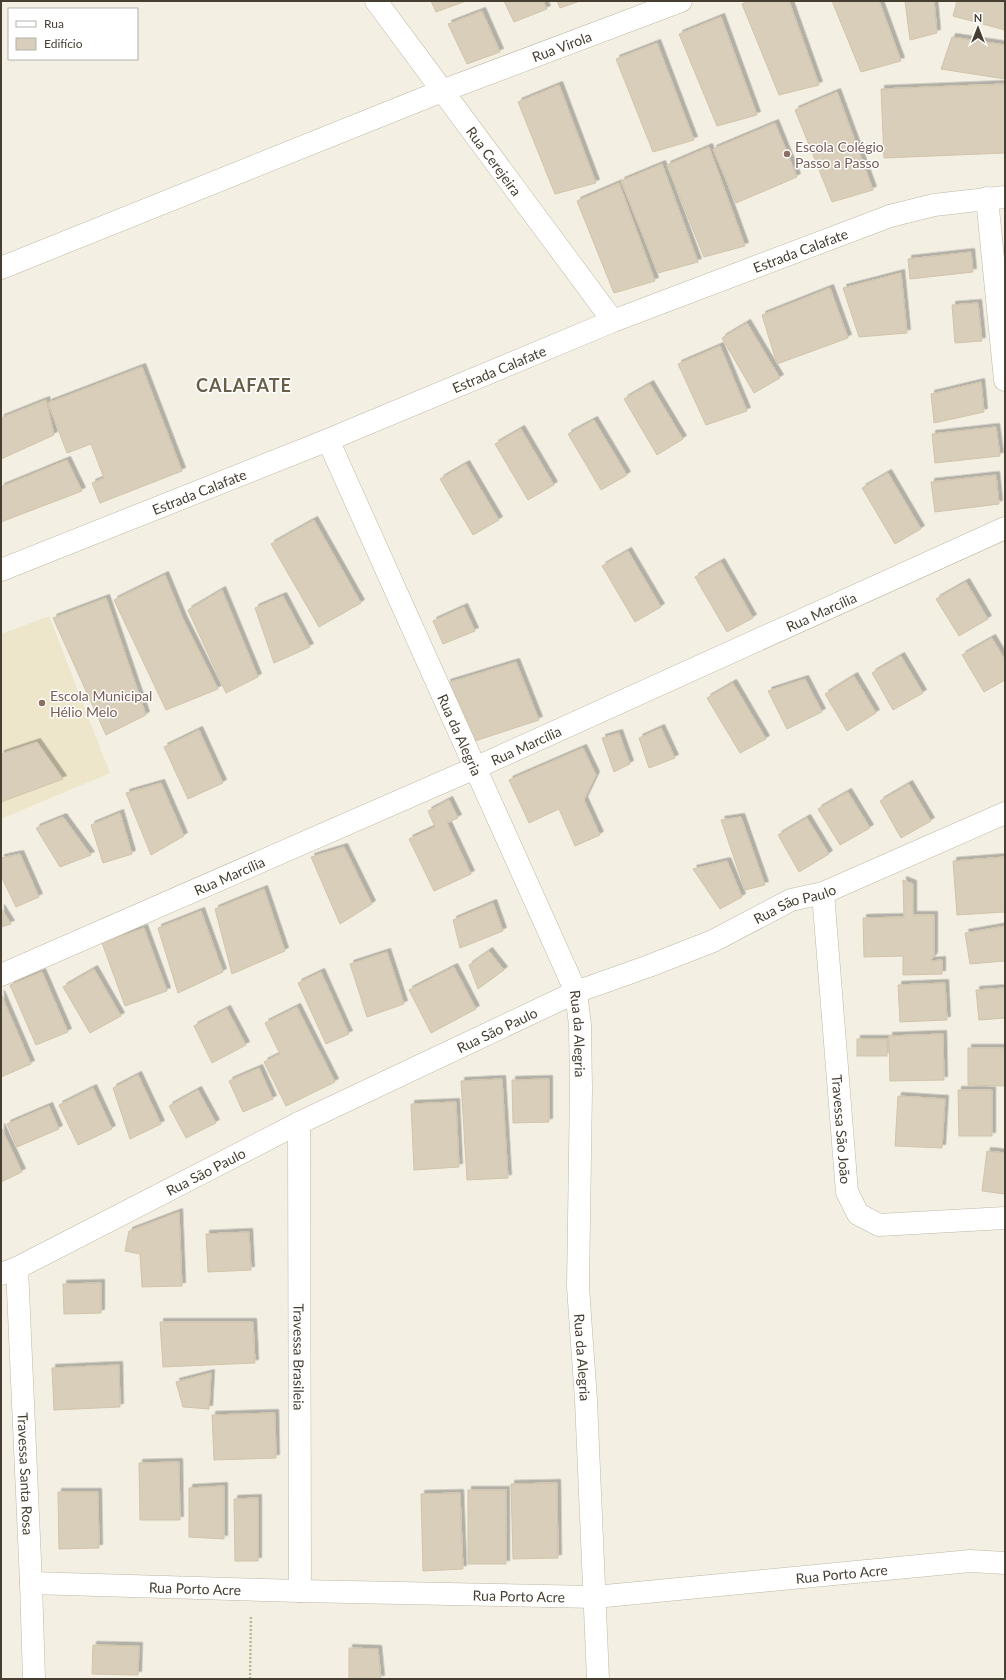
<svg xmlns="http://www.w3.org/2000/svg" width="1006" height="1680" font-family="Lato,sans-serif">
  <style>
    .education { fill: #eee6cb }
    .building { fill: #d9ceba; stroke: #d2c4a9; filter: url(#shadow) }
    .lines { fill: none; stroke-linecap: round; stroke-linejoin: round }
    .minor-casing { stroke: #c0b8a4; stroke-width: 23 }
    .path { stroke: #c3b594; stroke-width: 2.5; stroke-dasharray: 2 2; stroke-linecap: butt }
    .minor { stroke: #fff; stroke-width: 22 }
    .education-dot { fill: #8d6e63; stroke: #fff; stroke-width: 1.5 }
    .labels { text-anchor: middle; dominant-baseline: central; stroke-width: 3; stroke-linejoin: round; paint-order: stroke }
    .street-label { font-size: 14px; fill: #463f32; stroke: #fff }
    .education-label { font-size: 14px; fill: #785e54; stroke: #fff; text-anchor: start }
    .district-label { font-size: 18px; font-weight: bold; letter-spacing: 1px; fill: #695e48; stroke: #fff }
  </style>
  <defs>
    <filter id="shadow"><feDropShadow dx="3.5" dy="-3.5" stdDeviation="0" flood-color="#0004"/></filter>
  </defs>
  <rect width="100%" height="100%" fill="#f3efe3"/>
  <polygon class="education" points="49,616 110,773 1,819 1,634"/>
  <g class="building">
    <polygon points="431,1 466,1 436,12"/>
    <polygon points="504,1 543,1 547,9 514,22"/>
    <polygon points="557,1 580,1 560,8"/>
    <polygon points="748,1 789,1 819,85 779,95 742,4"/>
    <polygon points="832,1 879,1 901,61 861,72"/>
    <polygon points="905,1 934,1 937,33 910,40"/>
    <polygon points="957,1 1005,1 1005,30 953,16"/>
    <polygon points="482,11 500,52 467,64 448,24"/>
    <polygon points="721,17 757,115 717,126 679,34"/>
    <polygon points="952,37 1005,45 1005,79 941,69"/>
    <polygon points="657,43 694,140 653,152 616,59"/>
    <polygon points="1005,84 1005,153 884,158 881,89"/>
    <polygon points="559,85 596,183 555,194 518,102"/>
    <polygon points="837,92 873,190 832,202 795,110"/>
    <polygon points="775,123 797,177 736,203 713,149"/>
    <polygon points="709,147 745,246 704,257 667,165"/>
    <polygon points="662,164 698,262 658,273 621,181"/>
    <polygon points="619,183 655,281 614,293 577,201"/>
    <polygon points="971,252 973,272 910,279 908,259"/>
    <polygon points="901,273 907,333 859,337 843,288"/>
    <polygon points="830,288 848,338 777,364 762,315"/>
    <polygon points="978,303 982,341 955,343 952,305"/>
    <polygon points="747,323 780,378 754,393 722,338"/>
    <polygon points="720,346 747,411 706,425 678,364"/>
    <polygon points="142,367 182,471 100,503 92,483 104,478 91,444 67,453 48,403"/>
    <polygon points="981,382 984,412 934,423 931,394"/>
    <polygon points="650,384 683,439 657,455 624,399"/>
    <polygon points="46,400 54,435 1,459 1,418"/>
    <polygon points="594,420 627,475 601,490 568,434"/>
    <polygon points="996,427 1000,456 935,463 932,434"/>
    <polygon points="521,429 554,485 528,500 495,444"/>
    <polygon points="67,460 82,491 1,522 1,487"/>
    <polygon points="466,464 499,520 473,535 440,479"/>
    <polygon points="888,473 921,529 895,544 862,488"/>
    <polygon points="996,475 999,504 935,512 931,482"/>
    <polygon points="314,520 361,603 319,627 271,544"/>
    <polygon points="628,551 661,607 635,622 602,566"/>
    <polygon points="721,562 753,618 727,632 695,577"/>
    <polygon points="165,575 183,619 218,689 166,710 114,600"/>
    <polygon points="966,582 988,619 959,636 936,599"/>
    <polygon points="222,590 258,677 226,693 188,610"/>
    <polygon points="283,596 310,647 274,663 255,608"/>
    <polygon points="106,598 146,715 106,735 53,618"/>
    <polygon points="464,607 475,631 443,644 433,621"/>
    <polygon points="992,638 1005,660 1005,680 984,692 962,655"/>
    <polygon points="901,656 923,693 893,710 872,673"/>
    <polygon points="516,662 539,720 475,741 447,683"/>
    <polygon points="854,676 876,713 847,731 825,694"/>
    <polygon points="805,679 822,712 787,729 768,691"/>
    <polygon points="733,683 766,739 740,753 707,698"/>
    <polygon points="661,728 675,758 649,768 639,738"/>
    <polygon points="199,730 223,783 188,799 164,747"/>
    <polygon points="619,733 630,764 614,772 602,738"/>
    <polygon points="37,742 63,779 1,802 1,754"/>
    <polygon points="583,748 596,775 584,800 600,835 575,846 559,809 529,823 509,780"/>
    <polygon points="161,783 184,836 151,855 126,793"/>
    <polygon points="909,784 931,821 901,838 880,801"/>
    <polygon points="848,792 870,828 840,845 818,809"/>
    <polygon points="449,800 458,818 447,823 471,874 434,891 409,839 435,827 428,811"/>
    <polygon points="120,813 132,854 103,863 91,825"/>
    <polygon points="63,817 91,855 60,867 36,828"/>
    <polygon points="741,817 765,885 745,890 721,820"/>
    <polygon points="807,818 829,854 799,872 778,835"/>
    <polygon points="344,847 372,904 340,924 311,857"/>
    <polygon points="20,854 39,897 16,907 1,876 1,858"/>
    <polygon points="1005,857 1005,912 957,915 953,861"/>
    <polygon points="727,861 742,897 720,909 693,869"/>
    <polygon points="903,880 913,884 913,915 934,915 934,956 930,961 942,960 942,974 903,975 903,956 864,957 863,918 904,917"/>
    <polygon points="264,889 285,951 232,974 215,909"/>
    <polygon points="493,903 503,931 460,948 453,920"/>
    <polygon points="1,908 11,924 1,927"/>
    <polygon points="201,911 223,972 178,993 158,928"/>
    <polygon points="1005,926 1005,961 970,964 965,933"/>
    <polygon points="144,928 167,991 125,1006 102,943"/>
    <polygon points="489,951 504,970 478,989 469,965"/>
    <polygon points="387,952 404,1004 367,1017 350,964"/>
    <polygon points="454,967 476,1009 431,1033 409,990"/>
    <polygon points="94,969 121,1016 90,1033 63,987"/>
    <polygon points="42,972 68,1032 36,1045 10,985"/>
    <polygon points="321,972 349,1034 326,1044 298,983"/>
    <polygon points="945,983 947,1020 900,1022 898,985"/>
    <polygon points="1005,988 1005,1018 979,1020 976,990"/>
    <polygon points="1,994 31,1064 1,1077"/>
    <polygon points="297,1007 335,1082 286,1106 264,1062 280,1054 265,1023"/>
    <polygon points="227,1009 246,1045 212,1063 194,1026"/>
    <polygon points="943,1034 944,1080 890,1081 889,1036"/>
    <rect x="857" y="1039" width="30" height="17"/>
    <polygon points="968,1048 1005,1048 1005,1086 968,1085"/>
    <polygon points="259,1068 273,1099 243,1112 229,1081"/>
    <polygon points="138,1075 161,1124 130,1139 113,1088"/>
    <polygon points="502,1079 508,1178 467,1180 461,1081"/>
    <polygon points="549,1079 549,1122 513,1123 512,1080"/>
    <polygon points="93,1088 112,1129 78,1145 59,1105"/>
    <polygon points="198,1090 216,1123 186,1138 169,1106"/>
    <polygon points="958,1090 992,1090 992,1136 959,1136"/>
    <polygon points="898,1096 945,1099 942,1148 895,1146"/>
    <polygon points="456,1102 459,1167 414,1170 411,1104"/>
    <polygon points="49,1106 59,1129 17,1147 7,1124"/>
    <polygon points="1,1127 22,1172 1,1182"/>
    <polygon points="987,1151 1005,1153 1005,1194 982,1191"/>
    <polygon points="179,1212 182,1286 142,1287 140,1254 125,1251 129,1231"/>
    <polygon points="249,1232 251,1270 208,1272 206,1234"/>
    <polygon points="101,1283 101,1313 64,1314 63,1284"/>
    <polygon points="160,1322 253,1322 255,1363 163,1367"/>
    <polygon points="119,1365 120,1407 54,1410 52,1368"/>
    <polygon points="211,1373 209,1409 183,1407 176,1382"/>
    <polygon points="275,1413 276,1458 214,1460 212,1415"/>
    <polygon points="179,1462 180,1520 140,1520 139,1463"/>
    <polygon points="557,1483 558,1558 513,1559 511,1484"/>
    <polygon points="224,1486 224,1539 189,1537 189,1488"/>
    <rect x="468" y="1490" width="38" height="74"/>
    <polygon points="58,1492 98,1492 99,1548 59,1549"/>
    <polygon points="460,1493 463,1569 423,1571 421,1494"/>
    <polygon points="258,1498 258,1561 235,1561 234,1499"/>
    <polygon points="93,1645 139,1646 138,1675 92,1674"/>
    <polygon points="349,1648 378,1649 381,1679 349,1679"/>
  </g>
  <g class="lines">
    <g class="minor-casing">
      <g id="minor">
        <path id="s1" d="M376,1L613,321"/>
        <polyline points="987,198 1005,380"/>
        <path id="s2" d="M1,268L442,91L681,1"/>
        <path id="s3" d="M328,440L576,992L580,1025L581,1089L578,1287L586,1400L598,1679"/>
        <path id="s4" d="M1,570L328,440L613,321L890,216L934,205L1005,197"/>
        <path id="s5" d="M823,893L847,1192L858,1214L879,1225L1005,1218"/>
        <path id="s6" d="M1,975L475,768L1005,528"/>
        <path id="s7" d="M299,1123L300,1591"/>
        <path id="s8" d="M17,1268L31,1583L34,1679"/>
        <path id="s9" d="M1,1274L17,1268L299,1123L576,992L649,966L713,941L791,900L823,893L1005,813"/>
        <path id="s10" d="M31,1583L300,1591L595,1597L970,1561L1005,1563"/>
      </g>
    </g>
    <polyline class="path" points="250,1679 251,1616"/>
    <use href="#minor" class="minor"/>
  </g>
  <g class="education-dot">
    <circle cx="787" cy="154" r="4"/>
    <circle cx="42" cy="703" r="4"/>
  </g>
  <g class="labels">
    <g class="street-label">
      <text stroke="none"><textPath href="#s2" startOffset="603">Rua Virola</textPath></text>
      <text stroke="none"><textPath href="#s1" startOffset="199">Rua Cerejeira</textPath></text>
      <text stroke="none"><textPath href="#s4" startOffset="861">Estrada Calafate</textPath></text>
      <text stroke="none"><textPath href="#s4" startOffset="537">Estrada Calafate</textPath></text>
      <text stroke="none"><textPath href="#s4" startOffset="213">Estrada Calafate</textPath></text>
      <text stroke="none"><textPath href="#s6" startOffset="897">Rua Marcília</textPath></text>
      <text stroke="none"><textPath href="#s3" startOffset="323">Rua da Alegria</textPath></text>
      <text stroke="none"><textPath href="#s6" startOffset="573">Rua Marcília</textPath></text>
      <text stroke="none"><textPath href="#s6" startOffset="249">Rua Marcília</textPath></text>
      <text stroke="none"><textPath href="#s9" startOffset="877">Rua São Paulo</textPath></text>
      <text stroke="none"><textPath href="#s9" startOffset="553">Rua São Paulo</textPath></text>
      <text stroke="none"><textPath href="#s3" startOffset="647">Rua da Alegria</textPath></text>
      <text stroke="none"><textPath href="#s5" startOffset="237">Travessa São João</textPath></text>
      <text stroke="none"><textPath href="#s9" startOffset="229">Rua São Paulo</textPath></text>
      <text stroke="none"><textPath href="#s7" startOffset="234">Travessa Brasileia</textPath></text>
      <text stroke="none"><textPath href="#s3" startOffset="971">Rua da Alegria</textPath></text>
      <text stroke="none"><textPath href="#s8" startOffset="206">Travessa Santa Rosa</textPath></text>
      <text stroke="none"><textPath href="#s10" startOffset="812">Rua Porto Acre</textPath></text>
      <text stroke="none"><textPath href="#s10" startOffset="164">Rua Porto Acre</textPath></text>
      <text stroke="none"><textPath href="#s10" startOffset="488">Rua Porto Acre</textPath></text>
    </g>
    <g class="education-label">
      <text x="795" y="146">Escola Colégio<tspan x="795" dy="16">Passo a Passo</tspan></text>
      <text x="50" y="695">Escola Municipal<tspan x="50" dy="16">Hélio Melo</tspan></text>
    </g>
    <g class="district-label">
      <text x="244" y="385">CALAFATE</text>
    </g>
  </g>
  <rect width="1006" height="1680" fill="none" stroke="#463f32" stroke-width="4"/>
  <rect x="8" y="8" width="130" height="52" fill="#ffffff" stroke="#b5b2ad"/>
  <rect x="16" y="21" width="20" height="6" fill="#ffffff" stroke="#b5b2ad"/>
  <text x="44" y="28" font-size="12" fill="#463f32">Rua</text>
  <rect x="16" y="38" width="20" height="12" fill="#d9ceba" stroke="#b5b2ad"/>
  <text x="44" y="48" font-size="12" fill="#463f32">Edifício</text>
  <g transform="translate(978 28)" stroke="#ffffff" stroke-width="3" paint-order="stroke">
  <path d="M0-3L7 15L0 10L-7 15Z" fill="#463f32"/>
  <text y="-6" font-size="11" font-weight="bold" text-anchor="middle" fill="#463f32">N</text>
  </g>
</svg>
